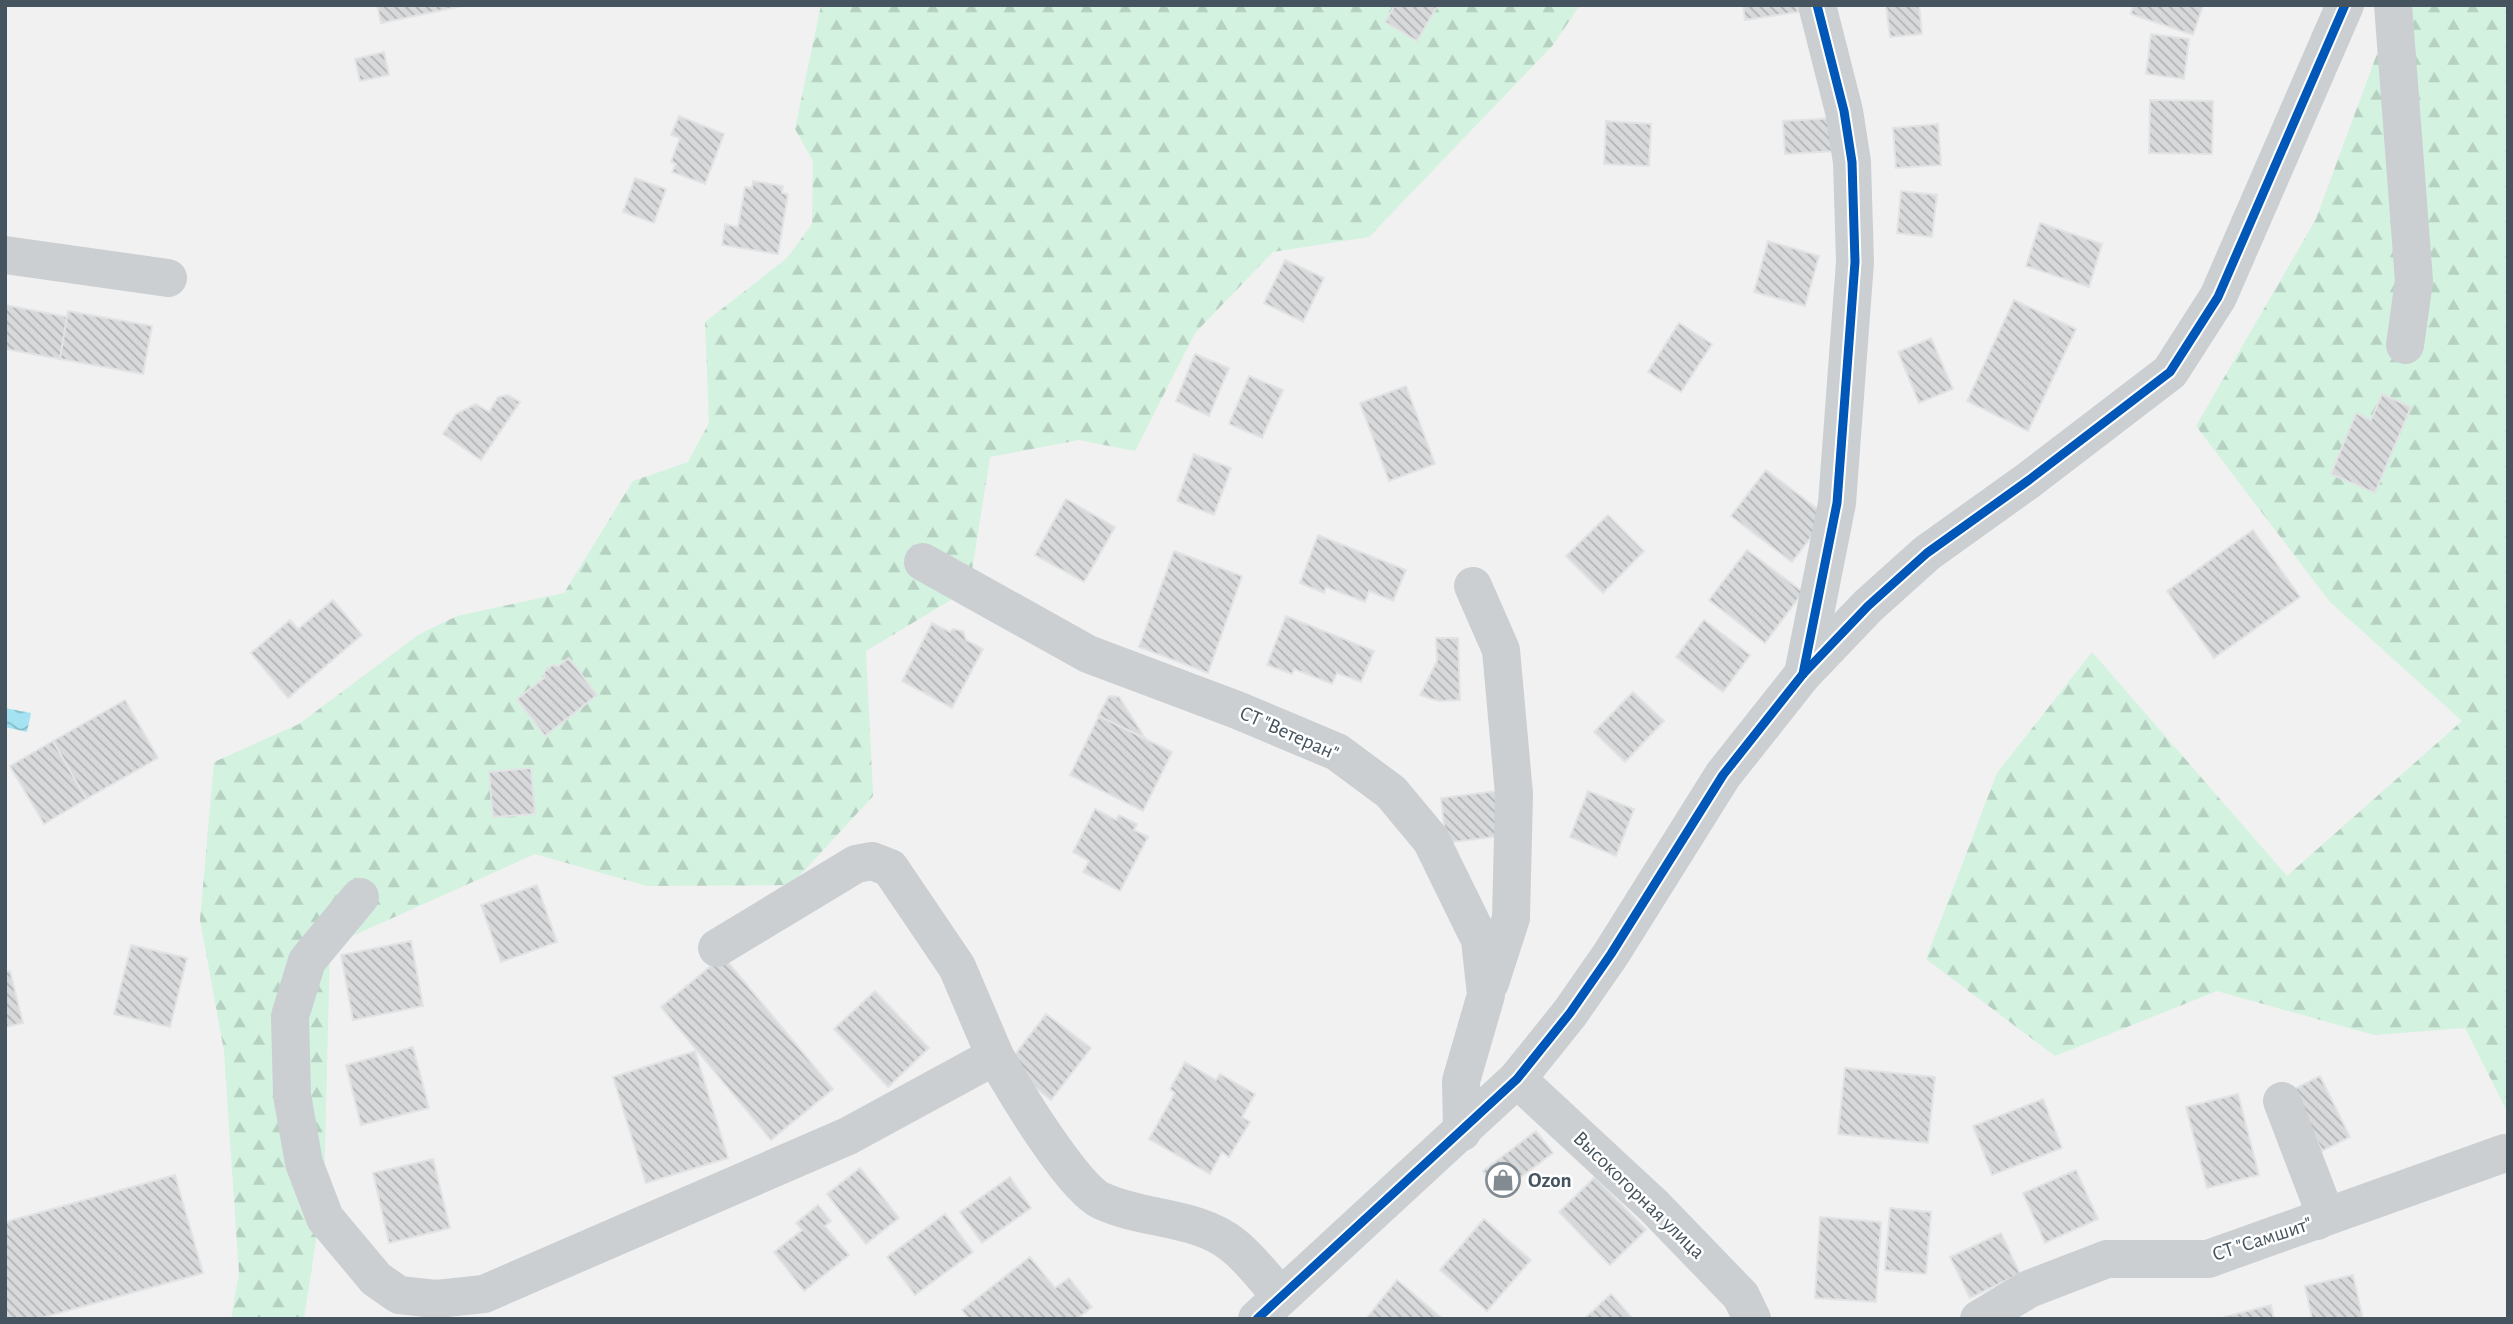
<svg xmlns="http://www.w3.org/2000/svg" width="2513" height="1324" font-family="'Alegreya Sans',sans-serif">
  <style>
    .forest { fill: url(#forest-firs) }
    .water { fill: url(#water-waves) }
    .building { fill: url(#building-back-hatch); stroke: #e2e3e4; stroke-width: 2 }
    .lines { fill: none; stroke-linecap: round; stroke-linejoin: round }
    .minor { stroke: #cccfd2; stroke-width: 38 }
    .cycleway-casing { stroke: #fff; stroke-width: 13 }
    .cycleway { stroke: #0057b8; stroke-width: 9 }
    .labels { text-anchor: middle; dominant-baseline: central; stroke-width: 5; stroke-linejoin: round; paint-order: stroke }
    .street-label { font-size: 21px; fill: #46545f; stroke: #fff }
    .poi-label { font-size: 21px; font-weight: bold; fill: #46545f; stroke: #fff; text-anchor: start }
  </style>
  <defs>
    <pattern id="forest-firs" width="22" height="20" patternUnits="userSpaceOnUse" patternTransform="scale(1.75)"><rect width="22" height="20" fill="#d3f2df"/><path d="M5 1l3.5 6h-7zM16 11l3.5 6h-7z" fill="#b6d1c2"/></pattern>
    <pattern id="water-waves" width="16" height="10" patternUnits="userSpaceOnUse" patternTransform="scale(1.75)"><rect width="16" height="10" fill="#a5e3f2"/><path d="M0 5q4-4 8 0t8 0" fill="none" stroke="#88bbc7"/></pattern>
    <pattern id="building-back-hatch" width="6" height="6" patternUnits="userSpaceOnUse" patternTransform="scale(1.75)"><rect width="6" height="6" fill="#d8d9db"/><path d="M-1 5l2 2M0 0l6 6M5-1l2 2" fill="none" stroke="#b1b3b5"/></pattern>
  </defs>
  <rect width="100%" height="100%" fill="#f1f1f1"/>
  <g class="forest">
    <polygon points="821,5 1580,5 1553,45 1369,237 1273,252 1195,333 1135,451 1079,440 990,457 969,589 866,651 873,796 791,885 647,886 535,854 330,946 324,1188 304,1319 231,1319 239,1273 224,1051 200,920 214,762 299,724 418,635 457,616 564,593 633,481 688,462 709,423 705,322 787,258 812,224 813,161 795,129"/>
    <polygon points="2395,5 2508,5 2508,1113 2465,1028 2374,1035 2217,991 2055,1056 1926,959 1997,773 2092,652 2287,876 2462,721 2330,602 2196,426 2316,219"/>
  </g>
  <polygon class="water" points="5,708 31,713 27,732 5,727"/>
  <g class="building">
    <polygon points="377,5 467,5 381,23"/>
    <polygon points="1395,5 1438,5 1417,41 1385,22"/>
    <polygon points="1743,5 1797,5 1798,12 1745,20"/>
    <polygon points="1919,5 1922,34 1890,37 1886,6"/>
    <polygon points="2133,5 2203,5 2193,35 2131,14"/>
    <polygon points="2151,34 2189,39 2184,79 2146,74"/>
    <polygon points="384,52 389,75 360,81 355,59"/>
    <polygon points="2150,100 2213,101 2212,154 2149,153"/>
    <polygon points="679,116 724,134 705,184 672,172 676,164 671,162 680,138 671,135"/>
    <polygon points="1835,118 1837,151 1785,154 1783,121"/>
    <polygon points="1606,121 1651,124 1649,166 1604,164"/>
    <polygon points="1938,124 1941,165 1896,168 1893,128"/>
    <polygon points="635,178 666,189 654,223 623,212"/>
    <polygon points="753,181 783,186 782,193 788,194 778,254 722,245 725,224 738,227 745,187 752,188"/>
    <polygon points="1901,191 1937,195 1932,237 1897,233"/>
    <polygon points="2040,223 2102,244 2089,287 2026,266"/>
    <polygon points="1768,241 1819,256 1805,306 1754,292"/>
    <polygon points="1285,260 1324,278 1303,322 1264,303"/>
    <polygon points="2014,300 2076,329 2028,431 1967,401"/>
    <polygon points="5,305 68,317 60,359 5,349"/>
    <polygon points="68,311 152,326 143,374 60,359"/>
    <polygon points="1679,323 1712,344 1681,392 1648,372"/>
    <polygon points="1931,338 1953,389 1919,403 1898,352"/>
    <polygon points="1195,354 1229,368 1209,416 1176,401"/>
    <polygon points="1249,376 1283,390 1262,438 1229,424"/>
    <polygon points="1406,386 1435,464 1389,481 1360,403"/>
    <polygon points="2382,394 2411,407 2375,493 2331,474 2356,413 2371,420"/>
    <polygon points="508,395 520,402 481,460 443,434 456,414 476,404 489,412 498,397"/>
    <polygon points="1194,454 1231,468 1214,515 1177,501"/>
    <polygon points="1766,470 1827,516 1792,562 1731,516"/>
    <polygon points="1066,499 1115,527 1084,582 1035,555"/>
    <polygon points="1608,515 1644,551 1603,593 1566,556"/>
    <polygon points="2253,530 2300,597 2214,658 2167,591"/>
    <polygon points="1318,535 1406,570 1393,601 1369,591 1365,602 1326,587 1324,593 1300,583"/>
    <polygon points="1747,550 1803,592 1765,643 1709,600"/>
    <polygon points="1174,551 1242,576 1208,673 1139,647"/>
    <polygon points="333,600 362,635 288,698 251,653 290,620 298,629"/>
    <polygon points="1286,616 1374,651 1361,682 1337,673 1332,684 1294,669 1292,674 1267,665"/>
    <polygon points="1704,620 1750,655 1723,692 1676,657"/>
    <polygon points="932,623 950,632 953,629 963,631 966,640 983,649 952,708 902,681"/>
    <polygon points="1436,638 1458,638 1460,700 1438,701 1420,695 1437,661"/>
    <polygon points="569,658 597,695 545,736 517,699 544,678 544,672 552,665 558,666"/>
    <polygon points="1633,692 1664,721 1625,762 1594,732"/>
    <polygon points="1109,696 1119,697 1145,738 1098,716"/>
    <polygon points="125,700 158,758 86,799 53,741"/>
    <polygon points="1099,716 1172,752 1143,811 1070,775"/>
    <polygon points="53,741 86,799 44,824 10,766"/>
    <polygon points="531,768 535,814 493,817 489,772"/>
    <polygon points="1496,791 1501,836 1446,843 1441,798"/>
    <polygon points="1588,791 1634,809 1616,856 1570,837"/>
    <polygon points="1095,809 1116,820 1119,815 1137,824 1134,830 1148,837 1120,891 1083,872 1089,861 1073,852"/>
    <polygon points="537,885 557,942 501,962 481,905"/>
    <polygon points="411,941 423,1006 353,1020 341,955"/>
    <polygon points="131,945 187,958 170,1027 114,1014"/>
    <polygon points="723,956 833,1089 771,1140 661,1007"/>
    <polygon points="10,971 23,1023 5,1027 5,972"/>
    <polygon points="875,991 929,1048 888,1087 834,1029"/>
    <polygon points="1046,1014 1091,1048 1051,1100 1007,1065"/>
    <polygon points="413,1047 429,1108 361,1125 346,1065"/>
    <polygon points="695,1051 728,1158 646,1183 613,1077"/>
    <polygon points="1185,1062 1216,1080 1220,1074 1255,1094 1242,1117 1250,1122 1229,1157 1222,1152 1210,1174 1149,1139 1175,1093 1170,1089"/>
    <polygon points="1845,1068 1935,1077 1928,1143 1838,1134"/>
    <polygon points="2320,1076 2350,1137 2322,1151 2292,1090"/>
    <polygon points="2238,1094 2259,1175 2207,1188 2186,1107"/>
    <polygon points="2043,1099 2062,1148 1992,1175 1973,1126"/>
    <polygon points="1536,1131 1553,1153 1499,1193 1483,1171"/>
    <polygon points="433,1159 450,1228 389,1243 373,1173"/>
    <polygon points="860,1168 899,1218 866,1244 827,1194"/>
    <polygon points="2076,1170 2098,1219 2045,1243 2023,1193"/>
    <polygon points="175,1175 203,1273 38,1319 5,1319 5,1222"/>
    <polygon points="1010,1177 1031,1208 982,1243 960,1212"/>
    <polygon points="1595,1177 1646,1230 1610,1265 1559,1212"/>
    <polygon points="818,1205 831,1221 825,1226 849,1255 804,1291 774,1252 802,1230 796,1223"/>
    <polygon points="1890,1208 1931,1212 1926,1274 1885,1270"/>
    <polygon points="945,1214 973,1252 915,1295 887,1257"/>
    <polygon points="1820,1217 1881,1222 1876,1302 1815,1298"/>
    <polygon points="1484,1219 1531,1260 1487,1311 1440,1270"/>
    <polygon points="2001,1233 2020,1274 1970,1298 1950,1257"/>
    <polygon points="1030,1257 1055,1288 1069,1278 1092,1307 1077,1319 969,1319 962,1310"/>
    <polygon points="2353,1275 2363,1319 2312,1319 2305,1286"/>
    <polygon points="1397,1280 1442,1318 1441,1319 1366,1319"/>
    <polygon points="1611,1294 1633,1319 1584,1319"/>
    <polygon points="2271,1305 2274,1319 2224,1319 2224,1317"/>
  </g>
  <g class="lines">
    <g class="minor">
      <polyline points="2393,5 2414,281 2405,345"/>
      <polyline points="5,255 168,278"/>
      <polyline points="923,562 1088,654 1237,710 1337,752 1391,792 1431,840 1480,940 1486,995 1461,1081 1462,1132"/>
      <polyline points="1473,586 1501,650 1514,794 1511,918 1490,983"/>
      <polyline points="1803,674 1837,503 1855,262 1852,162 1844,111 1817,5"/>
      <path d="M360,897L307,961L290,1016L292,1095L304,1163L325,1218L376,1279L399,1295L436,1299L484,1294L848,1136L995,1056C1012,1086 1073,1189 1102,1201C1143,1220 1197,1216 1233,1245C1251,1259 1265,1279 1281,1296"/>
      <polyline points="717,948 856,864 872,861 890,868 957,967 995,1056"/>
      <polyline points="1517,1079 1654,1206 1741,1296 1752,1319"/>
      <polyline points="2282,1101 2321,1203 2317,1221"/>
      <polyline points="1257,1319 1517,1079 1570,1013 1611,954 1723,775 1803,674 1868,606 1927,553 2029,480 2170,372 2218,297 2345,5"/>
      <polyline points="1979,1319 2029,1289 2107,1259 2208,1259 2505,1153"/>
    </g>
    <g class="cycleway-casing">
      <g id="cycleway">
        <polyline points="1803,674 1837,503 1855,262 1852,162 1844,111 1817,5"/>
        <polyline points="1257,1319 1517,1079 1570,1013 1611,954 1723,775 1803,674 1868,606 1927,553 2029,480 2170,372 2218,297 2345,5"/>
      </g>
    </g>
    <use href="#cycleway" class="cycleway"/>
  </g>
  <defs>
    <g id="shop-ring" transform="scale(1.75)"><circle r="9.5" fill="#fff" stroke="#828b92" stroke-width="1.5"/><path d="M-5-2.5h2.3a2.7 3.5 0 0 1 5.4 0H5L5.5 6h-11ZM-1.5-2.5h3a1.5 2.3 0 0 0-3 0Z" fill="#828b92"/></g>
  </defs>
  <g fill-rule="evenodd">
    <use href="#shop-ring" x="1503" y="1180"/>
  </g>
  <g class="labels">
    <g class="street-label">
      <text transform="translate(1289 733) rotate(24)">СТ "Ветеран"</text>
      <text transform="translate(1639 1195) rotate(44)">Высокогорная улица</text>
      <text transform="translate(2262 1239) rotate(-18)">СТ "Самшит"</text>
    </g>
    <g class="poi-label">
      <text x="1528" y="1180">Ozon</text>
    </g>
  </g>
  <rect width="2513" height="1324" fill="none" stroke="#46545f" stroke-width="14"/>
</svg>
